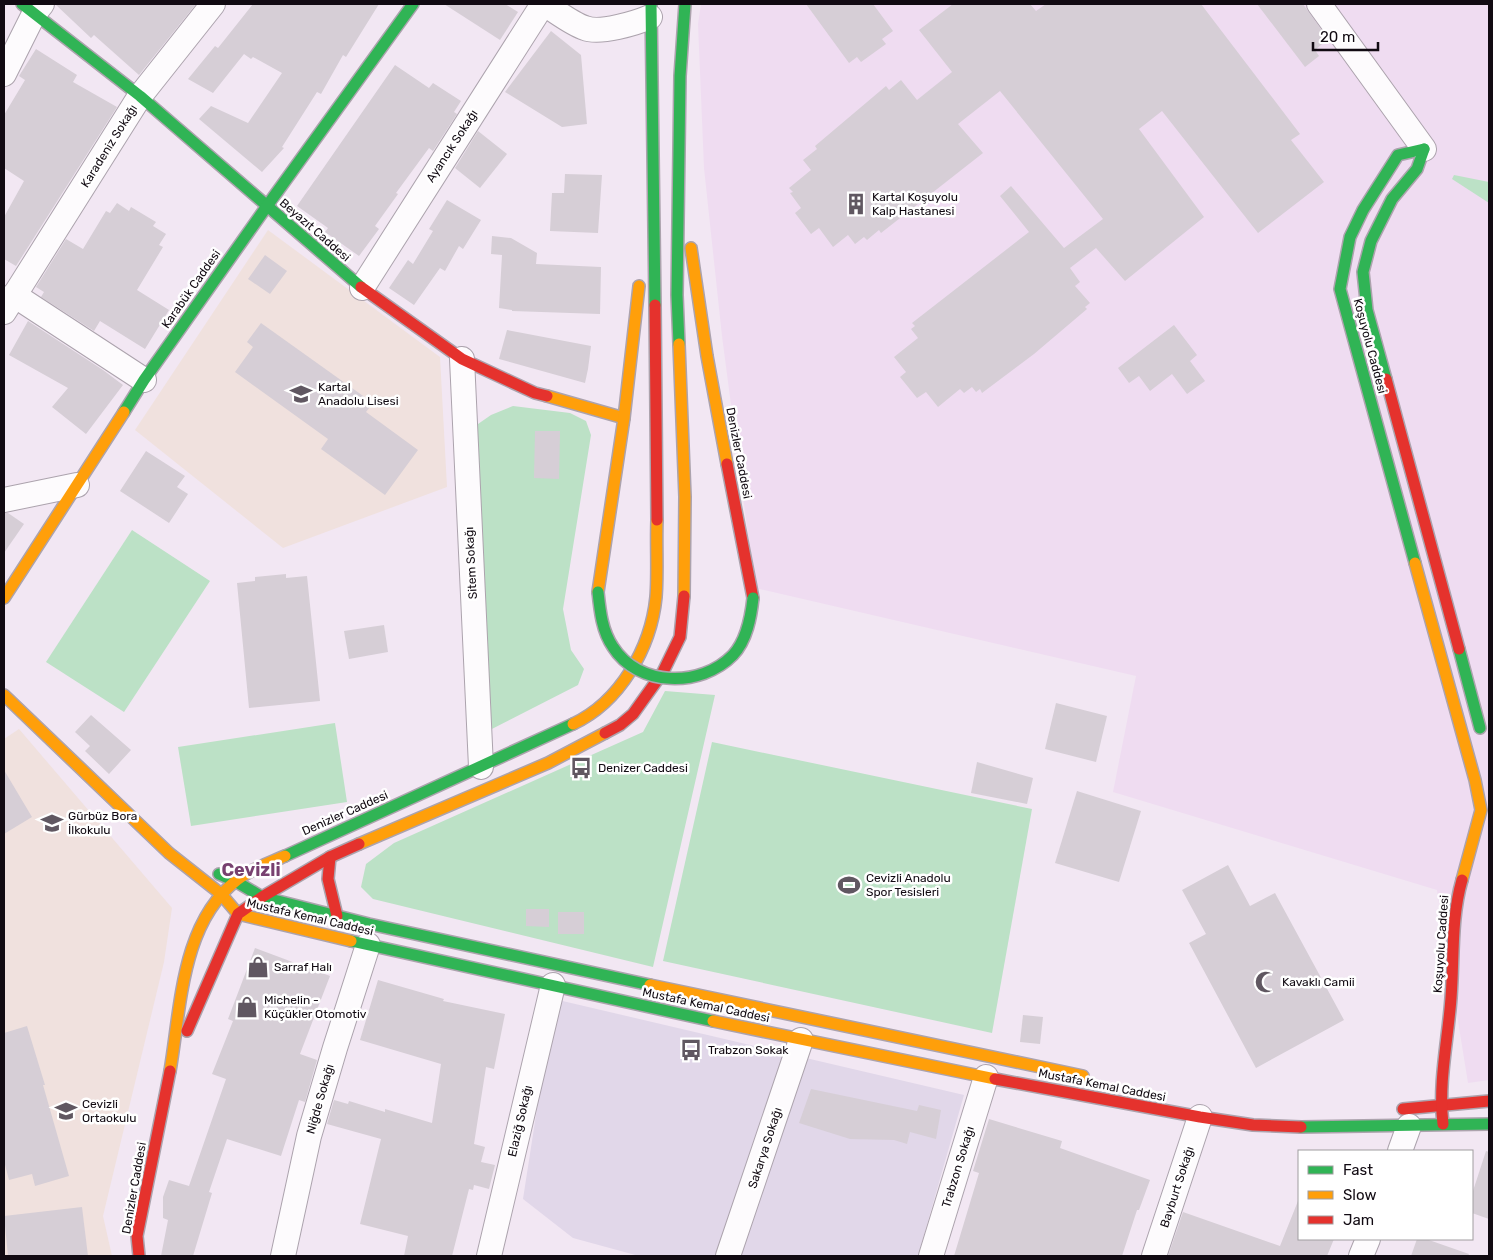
<svg xmlns="http://www.w3.org/2000/svg" width="1493" height="1260" font-family="Rubik,sans-serif">
  <style>
    .built { fill: #efdcf1 }
    .industrial { fill: #e1d7e9 }
    .education { fill: #f0e1de }
    .green { fill: #bce1c6 }
    .building { fill: #d6ced6 }
    .lines { fill: none; stroke-linecap: round; stroke-linejoin: round }
    .street-casing { stroke: #aca3ad; stroke-width: 26 }
    .fast-casing { stroke: #aca3ad; stroke-width: 14 }
    .slow-casing { stroke: #aca3ad; stroke-width: 14 }
    .jam-casing { stroke: #aca3ad; stroke-width: 14 }
    .street { stroke: #fdfbfd; stroke-width: 24 }
    .fast { stroke: #30b455; stroke-width: 11 }
    .slow { stroke: #ff9f0a; stroke-width: 11 }
    .jam { stroke: #e5322d; stroke-width: 11 }
    .fast-bridge-casing { stroke: #aca3ad; stroke-width: 14; stroke-linecap: butt }
    .fast-bridge { stroke: #30b455; stroke-width: 11 }
    .labels { text-anchor: middle; dominant-baseline: central; stroke-width: 5; stroke-linejoin: round; paint-order: stroke }
    .street-label { font-size: 12px; fill: #110a12; stroke: #fff }
    .poi-label { font-size: 12px; fill: #110a12; stroke: #fff; text-anchor: start }
    .district-label { font-size: 18px; font-weight: bold; fill: #784170; stroke: #fff }
  </style>
  <rect width="100%" height="100%" fill="#f2e7f3"/>
  <polygon class="built" points="701,4 1489,4 1489,1080 1468,1083 1437,890 1113,792 1136,676 755,588 722,336 704,168 698,24"/>
  <polygon class="industrial" points="554,999 964,1095 918,1256 639,1256 573,1238 523,1199"/>
  <g class="education">
    <polygon points="268,230 440,357 447,487 283,548 135,430"/>
    <polygon points="19,729 172,908 164,962 103,1216 112,1256 4,1256 4,739"/>
  </g>
  <g class="green">
    <polygon points="1454,175 1489,182 1489,203 1452,179"/>
    <polygon points="513,406 570,413 586,421 591,435 563,609 571,650 584,669 578,685 482,734 488,658 470,440 478,424 491,415"/>
    <polygon points="132,530 210,581 124,712 46,662"/>
    <polygon points="665,691 715,695 653,967 373,899 361,887 366,864 394,843 643,732"/>
    <polygon points="335,723 347,802 191,826 178,747"/>
    <polygon points="712,742 1032,809 992,1033 663,961"/>
  </g>
  <g class="building">
    <polygon points="55,4 196,4 139,75 94,35 91,38"/>
    <polygon points="253,4 379,4 346,57 343,55 321,94 317,92 282,147 284,148 262,172 199,119 211,106 248,123 282,73 253,57 251,59 244,54 213,93 188,79 215,46 218,48"/>
    <polygon points="444,4 505,4 518,12 500,40"/>
    <polygon points="806,4 873,4 893,31 882,39 886,44 861,62 857,57 849,63"/>
    <polygon points="953,4 1030,4 1036,11 1046,4 1201,4 1300,134 1291,140 1324,182 1258,233 1162,111 1139,129 1204,217 1125,281 1096,248 1070,268 1080,282 1075,286 1090,303 1085,307 1087,309 1034,354 982,393 980,389 976,392 972,387 964,393 960,389 938,407 926,392 917,398 900,377 906,372 894,357 918,338 911,329 915,326 912,323 1029,232 1000,196 1011,186 1064,248 1103,219 1000,91 958,124 983,153 881,233 879,230 867,240 864,237 855,244 848,235 833,247 819,228 811,234 795,213 801,208 790,193 793,192 789,188 811,170 803,160 817,149 815,146 886,86 889,90 901,80 917,100 952,72 919,30"/>
    <polygon points="1257,4 1303,4 1328,39 1315,50 1319,56 1305,67"/>
    <polygon points="551,31 581,55 587,124 562,127 505,92"/>
    <polygon points="36,49 77,75 73,82 117,107 16,266 4,259 4,217 24,181 4,168 4,115 25,80 19,76"/>
    <polygon points="395,65 429,88 433,83 461,101 454,112 457,114 433,151 429,148 396,193 398,194 375,226 379,229 359,256 325,232 328,228 297,206"/>
    <polygon points="478,131 507,154 480,188 455,168"/>
    <polygon points="565,174 602,175 598,233 550,231 552,193 564,193"/>
    <polygon points="447,200 481,220 463,249 459,246 445,271 440,268 414,305 389,288 408,260 413,264 433,231 429,229"/>
    <polygon points="117,203 129,211 131,207 156,222 153,226 166,234 159,245 163,247 137,290 169,310 145,349 100,321 94,331 41,297 44,292 36,287 66,239 83,249 106,211 110,213"/>
    <polygon points="492,236 511,238 537,253 536,264 601,267 600,314 512,311 512,310 499,308 502,255 491,254"/>
    <polygon points="265,255 287,271 270,294 248,279"/>
    <polygon points="28,321 103,370 123,385 86,434 52,407 68,388 9,355"/>
    <polygon points="261,323 373,403 366,412 418,450 385,495 321,449 328,439 235,372 253,347 247,342"/>
    <polygon points="1174,325 1197,355 1190,361 1205,381 1187,394 1172,374 1150,391 1139,376 1129,383 1118,368"/>
    <polygon points="507,330 591,346 588,369 585,383 499,359"/>
    <polygon points="535,431 560,431 559,479 534,478"/>
    <polygon points="146,451 185,476 177,487 188,494 169,523 120,491"/>
    <polygon points="4,513 8,513 24,524 4,553"/>
    <polygon points="286,574 286,578 307,576 320,701 249,708 237,583 255,581 255,577"/>
    <polygon points="384,625 388,652 349,659 344,631"/>
    <polygon points="1056,703 1107,716 1096,762 1045,749"/>
    <polygon points="91,715 131,750 109,774 85,751 90,746 75,732"/>
    <polygon points="977,762 1033,778 1027,804 971,793"/>
    <polygon points="4,770 32,817 4,834"/>
    <polygon points="1077,791 1141,811 1119,882 1055,863"/>
    <polygon points="1228,865 1250,906 1275,893 1344,1020 1256,1068 1189,943 1206,934 1182,890"/>
    <polygon points="526,909 549,909 549,927 526,926"/>
    <rect x="558" y="912" width="26" height="22"/>
    <polygon points="255,948 330,976 300,1054 317,1060 305,1102 299,1100 281,1156 227,1139 209,1192 212,1193 193,1256 161,1256 168,1220 163,1218 163,1197 169,1180 189,1186 226,1079 212,1074 233,1021 228,1019"/>
    <polygon points="378,980 444,999 443,1001 505,1014 494,1069 486,1067 474,1144 485,1147 481,1162 495,1165 489,1189 474,1185 473,1190 469,1189 452,1256 404,1256 408,1236 360,1224 381,1139 327,1124 334,1100 348,1104 349,1101 385,1112 385,1109 432,1123 441,1064 360,1040"/>
    <polygon points="1023,1015 1043,1017 1040,1044 1020,1042"/>
    <polygon points="27,1026 45,1085 43,1085 69,1176 35,1186 32,1174 9,1180 4,1161 4,1033"/>
    <polygon points="811,1089 917,1111 919,1105 941,1110 936,1139 910,1132 907,1144 894,1140 850,1139 799,1123"/>
    <polygon points="989,1119 1062,1141 1060,1148 1150,1180 1139,1210 1137,1210 1122,1256 954,1256 979,1173 973,1171"/>
    <polygon points="1486,1151 1489,1152 1489,1219 1472,1213 1472,1194"/>
    <polygon points="1298,1201 1299,1201 1299,1239 1334,1239 1327,1256 1168,1256 1183,1212 1280,1246"/>
    <polygon points="82,1207 88,1256 8,1256 4,1216"/>
    <polygon points="1417,1239 1426,1239 1469,1254 1468,1256 1411,1256"/>
  </g>
  <g class="lines">
    <g class="street-casing">
      <g id="street">
        <path d="M544,4C556,11 572,24 585,28C600,34 636,23 650,17"/>
        <polyline points="1319,4 1424,149"/>
        <polyline points="4,74 34,14 42,4"/>
        <polyline points="362,288 543,4"/>
        <polyline points="14,295 144,380"/>
        <polyline points="4,312 140,96 213,4"/>
        <polyline points="462,359 481,767"/>
        <polyline points="4,500 77,485"/>
        <polyline points="1400,1151 1409,1126"/>
        <polyline points="283,1256 309,1136 335,1048 368,945"/>
        <polyline points="489,1256 553,985"/>
        <polyline points="728,1256 801,1040"/>
        <polyline points="931,1256 986,1077"/>
        <polyline points="1154,1256 1200,1117"/>
        <polyline points="1361,1256 1368,1239"/>
      </g>
    </g>
    <g class="fast-casing">
      <g id="fast">
        <polyline points="22,4 140,96 361,287"/>
        <polyline points="651,4 655,305"/>
        <polyline points="679,344 677,295 680,76 685,4"/>
        <polyline points="1386,379 1367,310 1363,272 1371,241 1392,199 1417,169 1424,149"/>
        <polyline points="124,412 144,380 267,206 413,4"/>
        <polyline points="1415,563 1340,289 1350,237 1363,210 1398,155 1424,149"/>
        <polyline points="1459,649 1480,728"/>
        <polyline points="285,856 573,724"/>
        <polyline points="219,874 235,881 262,897 369,924 650,985"/>
        <polyline points="351,941 713,1021"/>
        <polyline points="1301,1127 1489,1124"/>
      </g>
    </g>
    <g class="slow-casing">
      <g id="slow">
        <polyline points="691,248 707,356 727,464"/>
        <polyline points="679,344 685,497 684,596"/>
        <polyline points="547,396 624,418"/>
        <polyline points="1415,563 1475,780 1481,810 1462,880"/>
        <polyline points="598,592 624,418 639,286"/>
        <polyline points="4,598 124,412"/>
        <polyline points="4,695 169,853 221,894 238,914 351,941"/>
        <path d="M573,724C620,702 651,648 656,597C658,572 656,546 657,520"/>
        <polyline points="359,844 548,763 605,733"/>
        <polyline points="650,985 1083,1076"/>
        <polyline points="713,1021 995,1079"/>
        <path d="M170,1071C181,1007 181,923 237,880C251,869 269,863 285,856"/>
      </g>
    </g>
    <g class="jam-casing">
      <g id="jam">
        <polyline points="361,287 462,359 535,393 547,396"/>
        <polyline points="655,305 657,520"/>
        <polyline points="1386,379 1459,649"/>
        <polyline points="727,464 753,598"/>
        <polyline points="605,733 620,725 633,714 663,672 680,637 684,596"/>
        <polyline points="330,857 328,879 337,916"/>
        <polyline points="187,1031 238,914 262,897 330,857 359,844"/>
        <polyline points="995,1079 1200,1117 1253,1125 1301,1127"/>
        <polyline points="1403,1109 1489,1101"/>
        <path d="M1443,1124C1438,1083 1448,1040 1451,998C1454,959 1451,918 1462,880"/>
        <polyline points="139,1256 137,1236 170,1071"/>
      </g>
    </g>
    <use href="#street" class="street"/>
    <use href="#fast" class="fast"/>
    <use href="#slow" class="slow"/>
    <use href="#jam" class="jam"/>
    <g class="fast-bridge-casing">
      <path id="fast-bridge" d="M598,592C600,611 602,631 613,647C638,687 701,688 733,655C747,640 751,617 753,598"/>
    </g>
    <use href="#fast-bridge" class="fast-bridge"/>
  </g>
  <defs>
    <g id="building-bare" transform="scale(1.725)"><path d="M-4-6H4V6H1V3H-1V6H-4ZM-2.5-4.3h1.7v1.8h-1.7ZM.8-4.3h1.7v1.8H.8ZM-2.5-1h1.7V.8h-1.7ZM.8-1h1.7V.8H.8Z" fill="#605761" stroke="#fff" stroke-width="2.5" paint-order="stroke"/></g>
    <g id="school-bare" transform="scale(1.725)"><path d="M0-5L7-2L0 1L-7-2ZM-4 1L0 2.5L4 1V4Q0 6-4 4Z" fill="#605761" stroke="#fff" stroke-width="2.5" paint-order="stroke"/></g>
    <g id="bus-bare" transform="scale(1.725)"><path d="M-5-6H5V4H4V6H2V4H-2V6H-4V4H-5ZM-3.5-4V0h7V-4ZM-3.5 1.2v1.5H-2V1.2ZM2 1.2v1.5H3.5V1.2Z" fill="#605761" stroke="#fff" stroke-width="2.5" paint-order="stroke"/></g>
    <g id="stadium-bare" transform="scale(1.725)"><path d="M0-5a6.5 5 0 1 0 0 10a6.5 5 0 1 0 0-10ZM-3.5-1.8h7v3.6h-7Z" fill="#605761" stroke="#fff" stroke-width="2.5" paint-order="stroke"/></g>
    <g id="shop-bare" transform="scale(1.725)"><path d="M-5-2.5h2.3a2.7 3.5 0 0 1 5.4 0H5L5.5 6h-11ZM-1.5-2.5h3a1.5 2.3 0 0 0-3 0Z" fill="#605761" stroke="#fff" stroke-width="2.5" paint-order="stroke"/></g>
    <g id="mosque-bare" transform="scale(1.725)"><path d="M3.5-4.9A6 6 0 1 0 3.5 4.9A5 5 0 1 1 3.5-4.9Z" fill="#605761" stroke="#fff" stroke-width="2.5" paint-order="stroke"/></g>
  </defs>
  <g fill-rule="evenodd">
    <use href="#building-bare" x="856" y="204"/>
    <use href="#school-bare" x="301" y="394"/>
    <use href="#bus-bare" x="581" y="768"/>
    <use href="#school-bare" x="52" y="823"/>
    <use href="#stadium-bare" x="849" y="885"/>
    <use href="#shop-bare" x="258" y="967"/>
    <use href="#mosque-bare" x="1266" y="982"/>
    <use href="#shop-bare" x="247" y="1007"/>
    <use href="#bus-bare" x="691" y="1050"/>
    <use href="#school-bare" x="66" y="1111"/>
  </g>
  <g class="labels">
    <g class="street-label">
      <text transform="translate(109 146) rotate(-58)">Karadeniz Sokağı</text>
      <text transform="translate(452 146) rotate(-57)">Ayancık Sokağı</text>
      <text transform="translate(315 230) rotate(41)">Beyazıt Caddesi</text>
      <text transform="translate(191 289) rotate(-55)">Karabük Caddesi</text>
      <text transform="translate(1370 346) rotate(75)">Koşuyolu Caddesi</text>
      <text transform="translate(739 453) rotate(79)">Denizler Caddesi</text>
      <text transform="translate(471 563) rotate(-93)">Sitem Sokağı</text>
      <text transform="translate(345 813) rotate(-24)">Denizler Caddesi</text>
      <text transform="translate(310 917) rotate(13)">Mustafa Kemal Caddesi</text>
      <text transform="translate(1441 944) rotate(-86)">Koşuyolu Caddesi</text>
      <text transform="translate(706 1005) rotate(12)">Mustafa Kemal Caddesi</text>
      <text transform="translate(1102 1085) rotate(11)">Mustafa Kemal Caddesi</text>
      <text transform="translate(320 1099) rotate(-74)">Niğde Sokağı</text>
      <text transform="translate(520 1121) rotate(-77)">Elaziğ Sokağı</text>
      <text transform="translate(765 1148) rotate(-72)">Sakarya Sokağı</text>
      <text transform="translate(958 1167) rotate(-73)">Trabzon Sokağı</text>
      <text transform="translate(1177 1187) rotate(-72)">Bayburt Sokağı</text>
      <text transform="translate(134 1188) rotate(-80)">Denizler Caddesi</text>
    </g>
    <g class="poi-label">
      <text x="872" y="197">Kartal Koşuyolu<tspan x="872" dy="14">Kalp Hastanesi</tspan></text>
      <text x="318" y="387">Kartal<tspan x="318" dy="14">Anadolu Lisesi</tspan></text>
      <text x="598" y="768">Denizer Caddesi</text>
      <text x="68" y="816">Gürbüz Bora<tspan x="68" dy="14">İlkokulu</tspan></text>
      <text x="866" y="878">Cevizli Anadolu<tspan x="866" dy="14">Spor Tesisleri</tspan></text>
      <text x="274" y="967">Sarraf Halı</text>
      <text x="1282" y="982">Kavaklı Camii</text>
      <text x="264" y="1000">Michelin -<tspan x="264" dy="14">Küçükler Otomotiv</tspan></text>
      <text x="708" y="1050">Trabzon Sokak</text>
      <text x="82" y="1104">Cevizli<tspan x="82" dy="14">Ortaokulu</tspan></text>
    </g>
    <g class="district-label">
      <text x="251" y="870">Cevizli</text>
    </g>
  </g>
  <rect width="1493" height="1260" fill="none" stroke="#110a12" stroke-width="10"/>
  <rect x="1298" y="1150" width="175" height="90" fill="#ffffff" stroke="#a09da0"/>
  <rect x="1308" y="1166" width="25" height="8" fill="#30b455" stroke="#a09da0"/>
  <text x="1343" y="1175" font-size="15" fill="#110a12">Fast</text>
  <rect x="1308" y="1191" width="25" height="8" fill="#ff9f0a" stroke="#a09da0"/>
  <text x="1343" y="1200" font-size="15" fill="#110a12">Slow</text>
  <rect x="1308" y="1216" width="25" height="8" fill="#e5322d" stroke="#a09da0"/>
  <text x="1343" y="1225" font-size="15" fill="#110a12">Jam</text>
  <path d="M1313 42v8h65v-8" fill="none" stroke="#110a12" stroke-width="2.5"/>
  <text x="1320" y="42" font-size="15" fill="#110a12" stroke="#ffffff" stroke-width="4" paint-order="stroke">20 m</text>
</svg>
